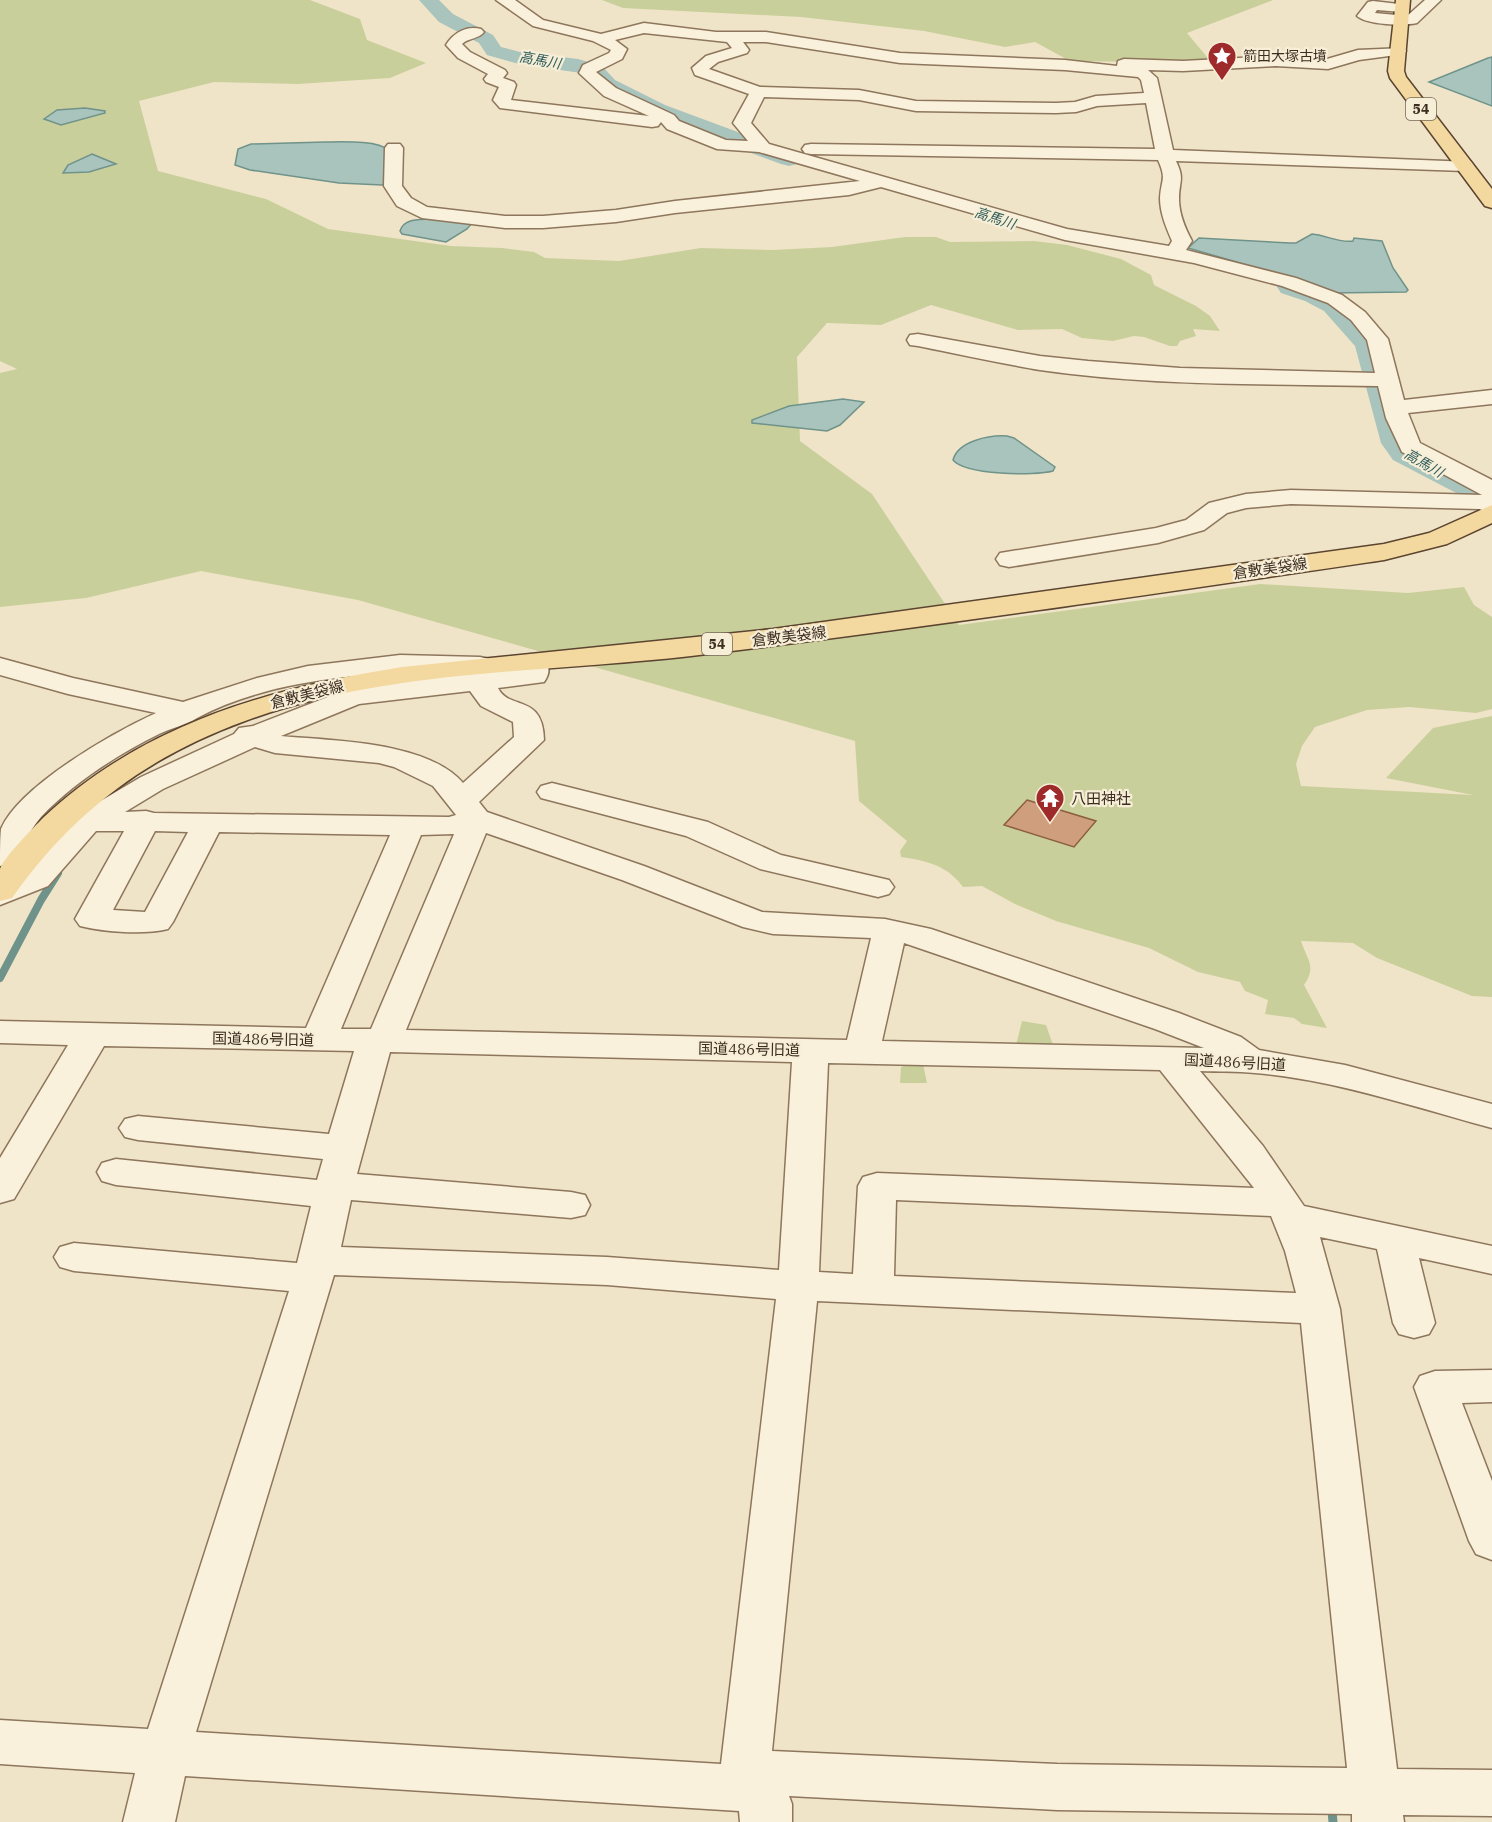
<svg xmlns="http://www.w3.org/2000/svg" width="1492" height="1822" font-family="'IBM Plex Serif','Noto Sans JP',serif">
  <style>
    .green { fill: #c9cf9b }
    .water { fill: #a9c4bc; stroke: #6f938a; stroke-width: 1.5 }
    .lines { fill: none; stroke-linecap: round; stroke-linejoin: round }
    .stream-far1 { stroke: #6f938a; stroke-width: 8 }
    .stream { stroke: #6f938a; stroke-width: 9 }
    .river { fill: #a9c4bc; fill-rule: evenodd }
    .building { fill: #cf9f7d; stroke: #8d5f41; stroke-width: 1.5 }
    .minor-casing { stroke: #8d765c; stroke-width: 3 }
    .major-casing { stroke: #5b4430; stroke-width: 3 }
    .minor { fill: #faf1dc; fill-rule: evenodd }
    .major { fill: #f3d9a0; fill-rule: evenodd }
    .labels { text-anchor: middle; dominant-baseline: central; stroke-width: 4.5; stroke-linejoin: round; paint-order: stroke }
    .far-poi-label { font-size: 14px; fill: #3d2e20; stroke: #f7eed8; text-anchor: start }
    .far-water-label { font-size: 14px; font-style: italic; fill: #2f5d5a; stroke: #f7eed8 }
    .shield { fill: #f7eed8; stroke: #756857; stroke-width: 1.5 }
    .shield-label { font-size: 14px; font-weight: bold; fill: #3d2e20 }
    .street-label { font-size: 15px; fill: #3d2e20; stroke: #f7eed8 }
    .poi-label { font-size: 15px; fill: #3d2e20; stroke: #f7eed8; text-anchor: start }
  </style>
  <rect width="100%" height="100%" fill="#f0e4c8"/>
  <g class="green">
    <path d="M0,0H310L360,19L367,40L426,63L390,78L298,84L214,82L139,101L158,171L266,199L328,229L451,246L502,248L534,252L545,258L619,261L701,248L773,250L832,247L905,237H936L950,242L1034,241L1067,245L1121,259L1151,275L1154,285L1196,306L1210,316L1220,331L1193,329L1196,336L1180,341L1177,346H1170L1144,337L1134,336L1113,341L1082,338L1062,329L1018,330L931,305L881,325L827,323L797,357L800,441L872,494L959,625L1260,584L1408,593L1464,587L1474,605L1492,617V709L1476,713L1409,707L1367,710L1315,727L1302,746L1296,764L1301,786L1473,795L1386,778L1433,728L1492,716V997L1472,996L1377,958L1353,943L1301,941C1307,960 1317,966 1304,985L1327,1028L1302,1024L1294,1018L1265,1014L1268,1000L1245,991L1240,982L1198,972L1149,948L1056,921L1015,904L982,886L963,887C947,865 927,861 901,857L900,851L907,841L859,801L855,741L358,600L201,571L86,598L0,607V373L17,369L0,361Z"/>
    <polygon points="602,0 1273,0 1187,33 1212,63 1070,61 1035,42 1005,47 924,31 801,17 623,8"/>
    <polygon points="1022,1021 1046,1025 1053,1045 1016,1045"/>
    <polygon points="908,1064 923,1064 927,1083 900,1083 901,1067"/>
  </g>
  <g class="water">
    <polygon points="1492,57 1492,106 1429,82 1488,58"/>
    <polygon points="85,108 105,111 105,113 61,125 44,119 57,110"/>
    <path d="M325,142C340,142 378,140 388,150L385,183L382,185L339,183L250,170L235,165L238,149L251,144Z"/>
    <polygon points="92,154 116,164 89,172 63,173 68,165"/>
    <path d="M431,219L473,222L467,229L446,242L402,234L400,231C404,218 419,220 431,219Z"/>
    <path d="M1312,234C1326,235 1338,243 1353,241L1354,238L1382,241L1393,268L1408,290L1406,292L1331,293L1285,276L1188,248L1199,238L1290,243H1296Z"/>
    <polygon points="843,399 864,402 840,425 827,431 752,423 752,420 789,406"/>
    <path d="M1007,436L1014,438L1055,467L1053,471C1035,476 965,475 953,460C958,441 989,435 1007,436Z"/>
  </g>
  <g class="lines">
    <polyline class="stream-far1" points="0,978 41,900 58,873"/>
    <polyline class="stream" points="1327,1810 1332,1811 1333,1822"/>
    <g class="river">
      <polygon points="419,0 439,0 453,14 493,35 501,47 520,52 578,59 602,66 615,80 665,105 797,154 800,159 797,164 789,166 781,164 649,115 601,88 588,74 519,64 487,55 479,43 439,22"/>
      <polygon points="1290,279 1323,289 1342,299 1378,338 1382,344 1411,442 1415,448 1492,487 1492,508 1481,506 1393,460 1381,443 1355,346 1324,311 1305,301 1281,293 1277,287 1281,281"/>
    </g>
  </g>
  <polygon class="building" points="1027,800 1096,821 1074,847 1004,825"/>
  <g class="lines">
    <g class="minor-casing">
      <g id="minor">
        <path d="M496,0H515L543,20L601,34L644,23L716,32H766L900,53L1065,60L1117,66L1118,61L1124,59L1183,61L1276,56L1327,59L1358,50L1404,48L1406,51L1404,54L1359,60L1328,69L1276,66L1183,71L1148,70L1157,78L1173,150L1471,162L1474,166L1471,170L1465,171L1176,161C1185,180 1179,180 1179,199C1179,214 1185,228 1192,241L1186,250L1296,278L1342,295L1365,312L1388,339L1404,400L1492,390V404L1408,413L1420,443L1492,480V513L1479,509L1291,504L1246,508L1227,513L1204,530L1158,543L1009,567L1000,565L996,559L1000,553L1156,528L1186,520L1209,503L1246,494L1291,490L1482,495L1402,452L1386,418L1378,386C1266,384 1151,386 1040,370C999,363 958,354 918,346L910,345L907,340L910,335L918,334L1040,356L1088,361L1180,368L1375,373L1367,340L1351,320L1328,303L1282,286L1194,263L1065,240L881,187L849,195L675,213L616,222L543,228H505L422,218L397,206L384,186L385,148L388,144H400L403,148L402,186L411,198L427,207L505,216H543L616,210L675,201L860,181L759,152L717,149L667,129L661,122L658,126L652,127L500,108L493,100L499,87L486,82L484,79L488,74L458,58L446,45C453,33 467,25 481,29L484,32C479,39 468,38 462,44L470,52L505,70L507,73L503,78L514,82L516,85L511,100L649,116L604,96L579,73L583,65L609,53L611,50L593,41L533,26ZM644,33L727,42L732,48L706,56L692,68L695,75L749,94L733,123L748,141L726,140L679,121L674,115L616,88L596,72L622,59L627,49L615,40ZM743,42H766L900,63L1065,70L1138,77L1141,80L1144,93L1096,96L1075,102L1056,103L916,101L859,90L760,87L709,69L718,62L747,53L749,50ZM764,97L859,100L916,111L1056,113L1076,112L1097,106L1146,103L1155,149L811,144L805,145L802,149L805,153L811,154L1158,160C1167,180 1161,179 1160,198C1160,213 1166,227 1172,241L1169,246L1067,229L769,144L751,123Z"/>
        <path d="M1425,0H1441L1417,23C1404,26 1367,25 1357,16L1368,2L1373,1L1407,5L1409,8L1402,12L1377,10L1375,13L1407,16Z"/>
        <path d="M400,655L480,657L490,659L494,665L490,671L483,673L520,669V663L524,657L534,655L544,657C550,665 550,674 544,682L498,688C509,711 543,693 544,740L479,802L487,812L644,866L762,912L885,919L931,929L1179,1013L1241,1037L1259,1050L1345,1065L1492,1104V1128C1414,1107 1336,1080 1255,1073C1237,1071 1218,1072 1200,1071L1263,1146L1304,1206L1492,1246V1274L1419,1258L1435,1323L1429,1334L1414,1338L1399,1334L1393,1323L1377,1249L1320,1237L1340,1309L1397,1769L1492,1770V1816L1403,1815L1404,1822H1352V1814L1057,1810L789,1796L792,1804V1822H740L739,1811L185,1776L175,1822H123L135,1773L0,1764V1720L148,1729L289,1291L74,1271L60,1267L54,1257L60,1247L74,1243L297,1263L311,1206L116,1185L102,1181L97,1172L102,1163L116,1159L317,1180L323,1159L138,1140L125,1137L119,1128L125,1119L138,1116L329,1134L354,1051L104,1046L14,1199L0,1203V1158L68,1045L0,1043V1021L306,1028L390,835L219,832L173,922L168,929C144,935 104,932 80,926L75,919L124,831H96L48,886L0,905V883L26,872L65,828L60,821L65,814L82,812L141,777L234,734L239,728L253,726L351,688L375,683L476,673C389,670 275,676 197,718C186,725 171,728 159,734C117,755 73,783 41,817C29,831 22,848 11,863L0,866C0,855 0,838 1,829C19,786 114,732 156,713L68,694L0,675V658L73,678L183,702L257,678L308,666ZM470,691L481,706L513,722L514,737L463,783C427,741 332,741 281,736L359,704ZM255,747L275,753L379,763L394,767L433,786L456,815L449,817L154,813L146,811L125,812L163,789ZM155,831L188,832L145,912L113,910ZM486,833L622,880L743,927L773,934L871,938L847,1040L406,1030ZM454,834L371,1029H341L421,835ZM904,943L1155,1029L1204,1048L882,1041ZM390,1052L792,1062L779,1270L607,1257L341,1247L351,1200L571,1218L585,1215L590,1205L585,1195L571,1192L357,1174ZM828,1063L1160,1070L1254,1188L877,1173L863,1177L858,1186L853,1274L819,1272ZM896,1200L1271,1216L1285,1251L1296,1293L894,1276ZM334,1275L607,1285L776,1299L721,1764L196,1732ZM817,1301L1301,1323L1347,1768L1057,1764L772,1751Z"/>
        <polygon points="552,783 708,822 781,855 889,880 894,887 889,894 878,897 760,869 686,836 541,798 537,792 541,786"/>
        <polygon points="1492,1370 1492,1402 1462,1403 1492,1481 1492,1560 1476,1554 1469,1541 1414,1387 1420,1376 1435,1371"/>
      </g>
    </g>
    <g class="major-casing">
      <g id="major">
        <polygon points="1396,0 1410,0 1404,71 1406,77 1492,189 1492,208 1485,206 1390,78 1388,71"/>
        <path d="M1492,505V523L1447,544L1384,560C1153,594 923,628 691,656C543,673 388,669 245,721C146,757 73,812 12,898L0,901C0,891 0,878 0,869C3,858 34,827 44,817C143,724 271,688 402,667L773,629L1384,544L1429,533Z"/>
      </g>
    </g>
    <use href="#minor" class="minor"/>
    <use href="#major" class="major"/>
  </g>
  <defs>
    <g id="sight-pin" transform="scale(1.5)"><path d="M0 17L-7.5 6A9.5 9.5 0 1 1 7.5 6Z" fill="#9e2a2b" stroke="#f7eed8"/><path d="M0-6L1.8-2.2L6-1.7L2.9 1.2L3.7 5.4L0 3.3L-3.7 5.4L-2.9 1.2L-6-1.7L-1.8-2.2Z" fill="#fff"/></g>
    <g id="temple-pin" transform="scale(1.5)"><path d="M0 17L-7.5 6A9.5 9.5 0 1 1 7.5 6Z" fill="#9e2a2b" stroke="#f7eed8"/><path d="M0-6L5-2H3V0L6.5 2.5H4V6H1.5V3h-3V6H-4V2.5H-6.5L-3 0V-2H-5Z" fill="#fff"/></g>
  </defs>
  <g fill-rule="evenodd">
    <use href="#sight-pin" x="1222" y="56"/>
    <use href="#temple-pin" x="1050" y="798"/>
  </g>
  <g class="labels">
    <g class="far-poi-label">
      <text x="1243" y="56">箭田大塚古墳</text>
    </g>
    <g class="far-water-label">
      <text transform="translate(540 60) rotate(10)">高馬川</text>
      <text transform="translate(995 218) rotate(18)">高馬川</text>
      <text transform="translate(1424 463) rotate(30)">高馬川</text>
    </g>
    <g class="shield">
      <rect x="1406" y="98" width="30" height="22" rx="4.5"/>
      <rect x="702" y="633" width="30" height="22" rx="4.5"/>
    </g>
    <g class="shield-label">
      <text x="1421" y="109">54</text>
      <text x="717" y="644">54</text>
    </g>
    <g class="street-label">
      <text transform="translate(1270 568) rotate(-8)">倉敷美袋線</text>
      <text transform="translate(789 636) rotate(-7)">倉敷美袋線</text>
      <text transform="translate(307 694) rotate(-14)">倉敷美袋線</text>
      <text transform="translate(263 1039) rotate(1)">国道486号旧道</text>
      <text transform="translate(749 1049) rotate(1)">国道486号旧道</text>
      <text transform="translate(1235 1062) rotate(3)">国道486号旧道</text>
    </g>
    <g class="poi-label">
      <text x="1071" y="798">八田神社</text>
    </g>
  </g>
</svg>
